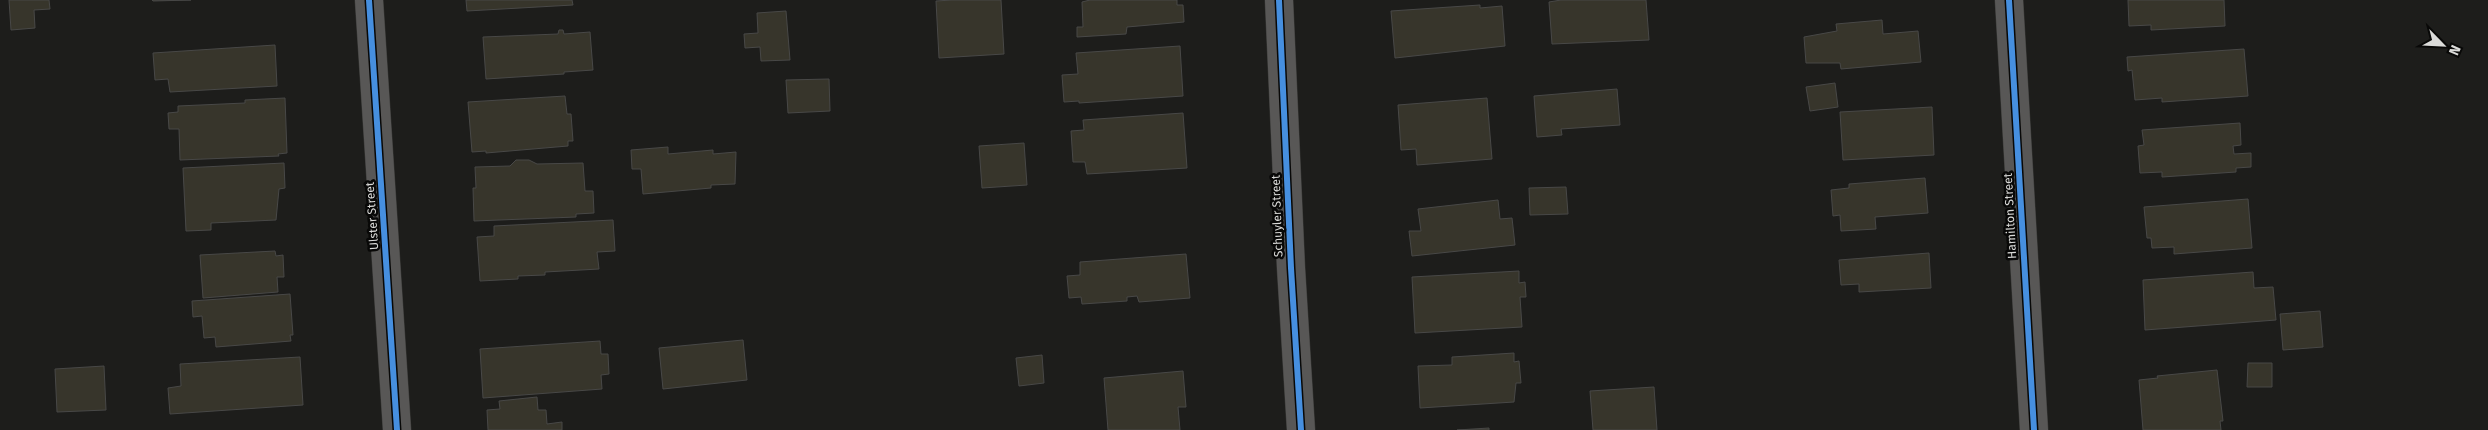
<svg xmlns="http://www.w3.org/2000/svg" width="2488" height="430" font-family="'Fira Sans',sans-serif">
  <style>
    .building { fill: #37352b; stroke: #484847 }
    .lines { fill: none; stroke-linecap: round; stroke-linejoin: round }
    .street-casing { stroke: #383836; stroke-width: 29 }
    .street { stroke: #585756; stroke-width: 28 }
    .cycleway-casing { stroke: #080807; stroke-width: 9 }
    .cycleway { stroke: #468fdf; stroke-width: 6 }
    .labels { text-anchor: middle; dominant-baseline: central; stroke-width: 5; stroke-linejoin: round; paint-order: stroke }
    .street-label { font-size: 12px; fill: #dbdbd9; stroke: #080807 }
  </style>
  <rect width="100%" height="100%" fill="#1d1d1b"/>
  <g class="building">
    <polygon points="9,0 49,0 50,9 34,10 35,28 11,30"/>
    <polygon points="152,0 191,0 153,1"/>
    <polygon points="466,0 572,0 573,5 467,11"/>
    <polygon points="952,0 1001,0 1004,54 939,58 936,1"/>
    <polygon points="1090,0 1177,0 1177,5 1183,5 1184,22 1127,27 1126,34 1077,37 1077,27 1083,27 1082,2"/>
    <polygon points="1561,0 1646,0 1649,40 1552,44 1549,2"/>
    <polygon points="2128,0 2224,0 2225,26 2151,30 2151,25 2129,26"/>
    <polygon points="1480,5 1480,8 1502,6 1505,46 1395,58 1391,11"/>
    <polygon points="786,11 790,60 761,61 760,47 745,48 744,34 758,33 757,13"/>
    <polygon points="1882,20 1883,34 1918,31 1921,62 1841,69 1840,63 1806,63 1804,37 1837,31 1836,24"/>
    <polygon points="559,30 563,30 564,34 590,32 593,70 564,72 564,74 486,79 483,37 558,34"/>
    <polygon points="275,45 277,86 170,92 168,79 155,80 153,53"/>
    <polygon points="1180,46 1183,96 1079,103 1079,101 1064,102 1062,75 1078,74 1076,53"/>
    <polygon points="2244,49 2248,96 2162,102 2162,98 2135,100 2132,70 2128,71 2127,57"/>
    <polygon points="829,79 830,111 788,113 786,80"/>
    <polygon points="1835,83 1838,107 1810,111 1806,87"/>
    <polygon points="1617,89 1620,125 1561,129 1562,135 1537,137 1534,96"/>
    <polygon points="565,96 567,114 571,114 573,141 568,141 568,146 486,153 486,151 472,152 468,102"/>
    <polygon points="285,98 287,153 278,154 279,156 180,160 179,129 169,129 168,113 178,112 178,106 245,103 245,100"/>
    <polygon points="1487,98 1492,159 1417,165 1416,149 1401,150 1398,105"/>
    <polygon points="1932,107 1934,155 1843,160 1840,112"/>
    <polygon points="1183,113 1187,168 1087,174 1085,162 1073,162 1071,131 1084,130 1083,120"/>
    <polygon points="2240,123 2241,145 2233,146 2234,154 2251,153 2251,167 2236,168 2236,172 2162,177 2162,172 2140,173 2138,146 2144,145 2142,130"/>
    <polygon points="1024,143 1027,185 982,188 979,146"/>
    <polygon points="668,147 668,154 713,150 713,154 736,152 735,184 711,185 711,188 643,194 641,169 632,169 631,150"/>
    <polygon points="516,160 529,160 537,164 583,163 585,191 593,191 594,213 576,214 576,217 474,221 473,188 476,188 475,167 510,166"/>
    <polygon points="284,163 285,188 279,189 276,220 211,223 211,230 186,231 183,168"/>
    <polygon points="1925,178 1928,213 1875,217 1876,229 1841,231 1840,215 1833,216 1831,190 1849,188 1849,184"/>
    <polygon points="1566,187 1568,214 1530,215 1529,188"/>
    <polygon points="2248,199 2252,248 2174,254 2174,247 2152,248 2151,238 2147,238 2144,207"/>
    <polygon points="1498,200 1500,219 1512,218 1515,245 1412,256 1409,231 1421,231 1418,209"/>
    <polygon points="613,220 615,251 597,252 599,269 545,272 545,275 518,276 518,279 480,281 477,237 494,236 494,226"/>
    <polygon points="275,251 276,256 283,255 284,277 277,277 278,292 203,298 200,255"/>
    <polygon points="1929,253 1931,288 1859,292 1859,284 1841,285 1839,260"/>
    <polygon points="1186,254 1190,298 1139,302 1137,296 1127,297 1127,301 1082,304 1081,297 1069,298 1067,276 1080,275 1080,262"/>
    <polygon points="1519,271 1519,283 1525,282 1526,297 1520,297 1522,327 1415,333 1412,277"/>
    <polygon points="2253,272 2254,288 2273,287 2276,320 2145,330 2143,280"/>
    <polygon points="290,294 293,335 290,335 291,341 216,347 215,337 204,338 202,316 193,317 192,301"/>
    <polygon points="2320,311 2323,347 2283,350 2280,314"/>
    <polygon points="743,340 747,380 663,389 659,348"/>
    <polygon points="600,341 601,354 608,354 609,374 601,375 602,389 483,398 480,349"/>
    <polygon points="1514,353 1514,362 1519,361 1521,383 1516,383 1514,402 1420,408 1418,366 1452,365 1452,357"/>
    <polygon points="1042,355 1044,383 1019,386 1016,358"/>
    <polygon points="300,357 303,405 170,414 168,388 181,386 180,364"/>
    <polygon points="2248,363 2272,363 2272,387 2247,387"/>
    <polygon points="104,366 106,410 57,412 55,369"/>
    <polygon points="2217,370 2223,421 2220,421 2221,430 2143,430 2139,380 2158,378 2157,376"/>
    <polygon points="1183,371 1186,407 1178,407 1180,430 1108,430 1104,378"/>
    <polygon points="1654,387 1657,430 1593,430 1590,391"/>
    <polygon points="537,397 538,410 546,410 547,424 562,422 562,430 488,430 487,410 500,409 499,401"/>
    <polygon points="1489,428 1489,430 1457,430"/>
  </g>
  <g class="lines">
    <g class="street-casing">
      <g id="street">
        <polyline points="369,0 397,430"/>
        <polyline points="1279,0 1291,268 1301,430"/>
        <polyline points="2009,0 2034,430"/>
      </g>
    </g>
    <use href="#street" class="street"/>
    <g class="cycleway-casing">
      <g id="cycleway">
        <polyline points="369,0 397,430"/>
        <polyline points="1279,0 1291,268 1301,430"/>
        <polyline points="2009,0 2034,430"/>
      </g>
    </g>
    <use href="#cycleway" class="cycleway"/>
  </g>
  <g class="labels">
    <g class="street-label">
      <text transform="translate(372 216) rotate(-94)">Ulster Street</text>
      <text transform="translate(1277 216) rotate(-92)">Schuyler Street</text>
      <text transform="translate(2010 216) rotate(-93)">Hamilton Street</text>
    </g>
  </g>
  <g transform="translate(2443 45) rotate(114)" stroke="#080807" stroke-width="4" paint-order="stroke">
  <path d="M0-4L9 19L0 12L-9 19Z" fill="#dbdbd9"/>
  <text y="-8" font-size="14" font-weight="bold" text-anchor="middle" fill="#dbdbd9">N</text>
  </g>
</svg>
